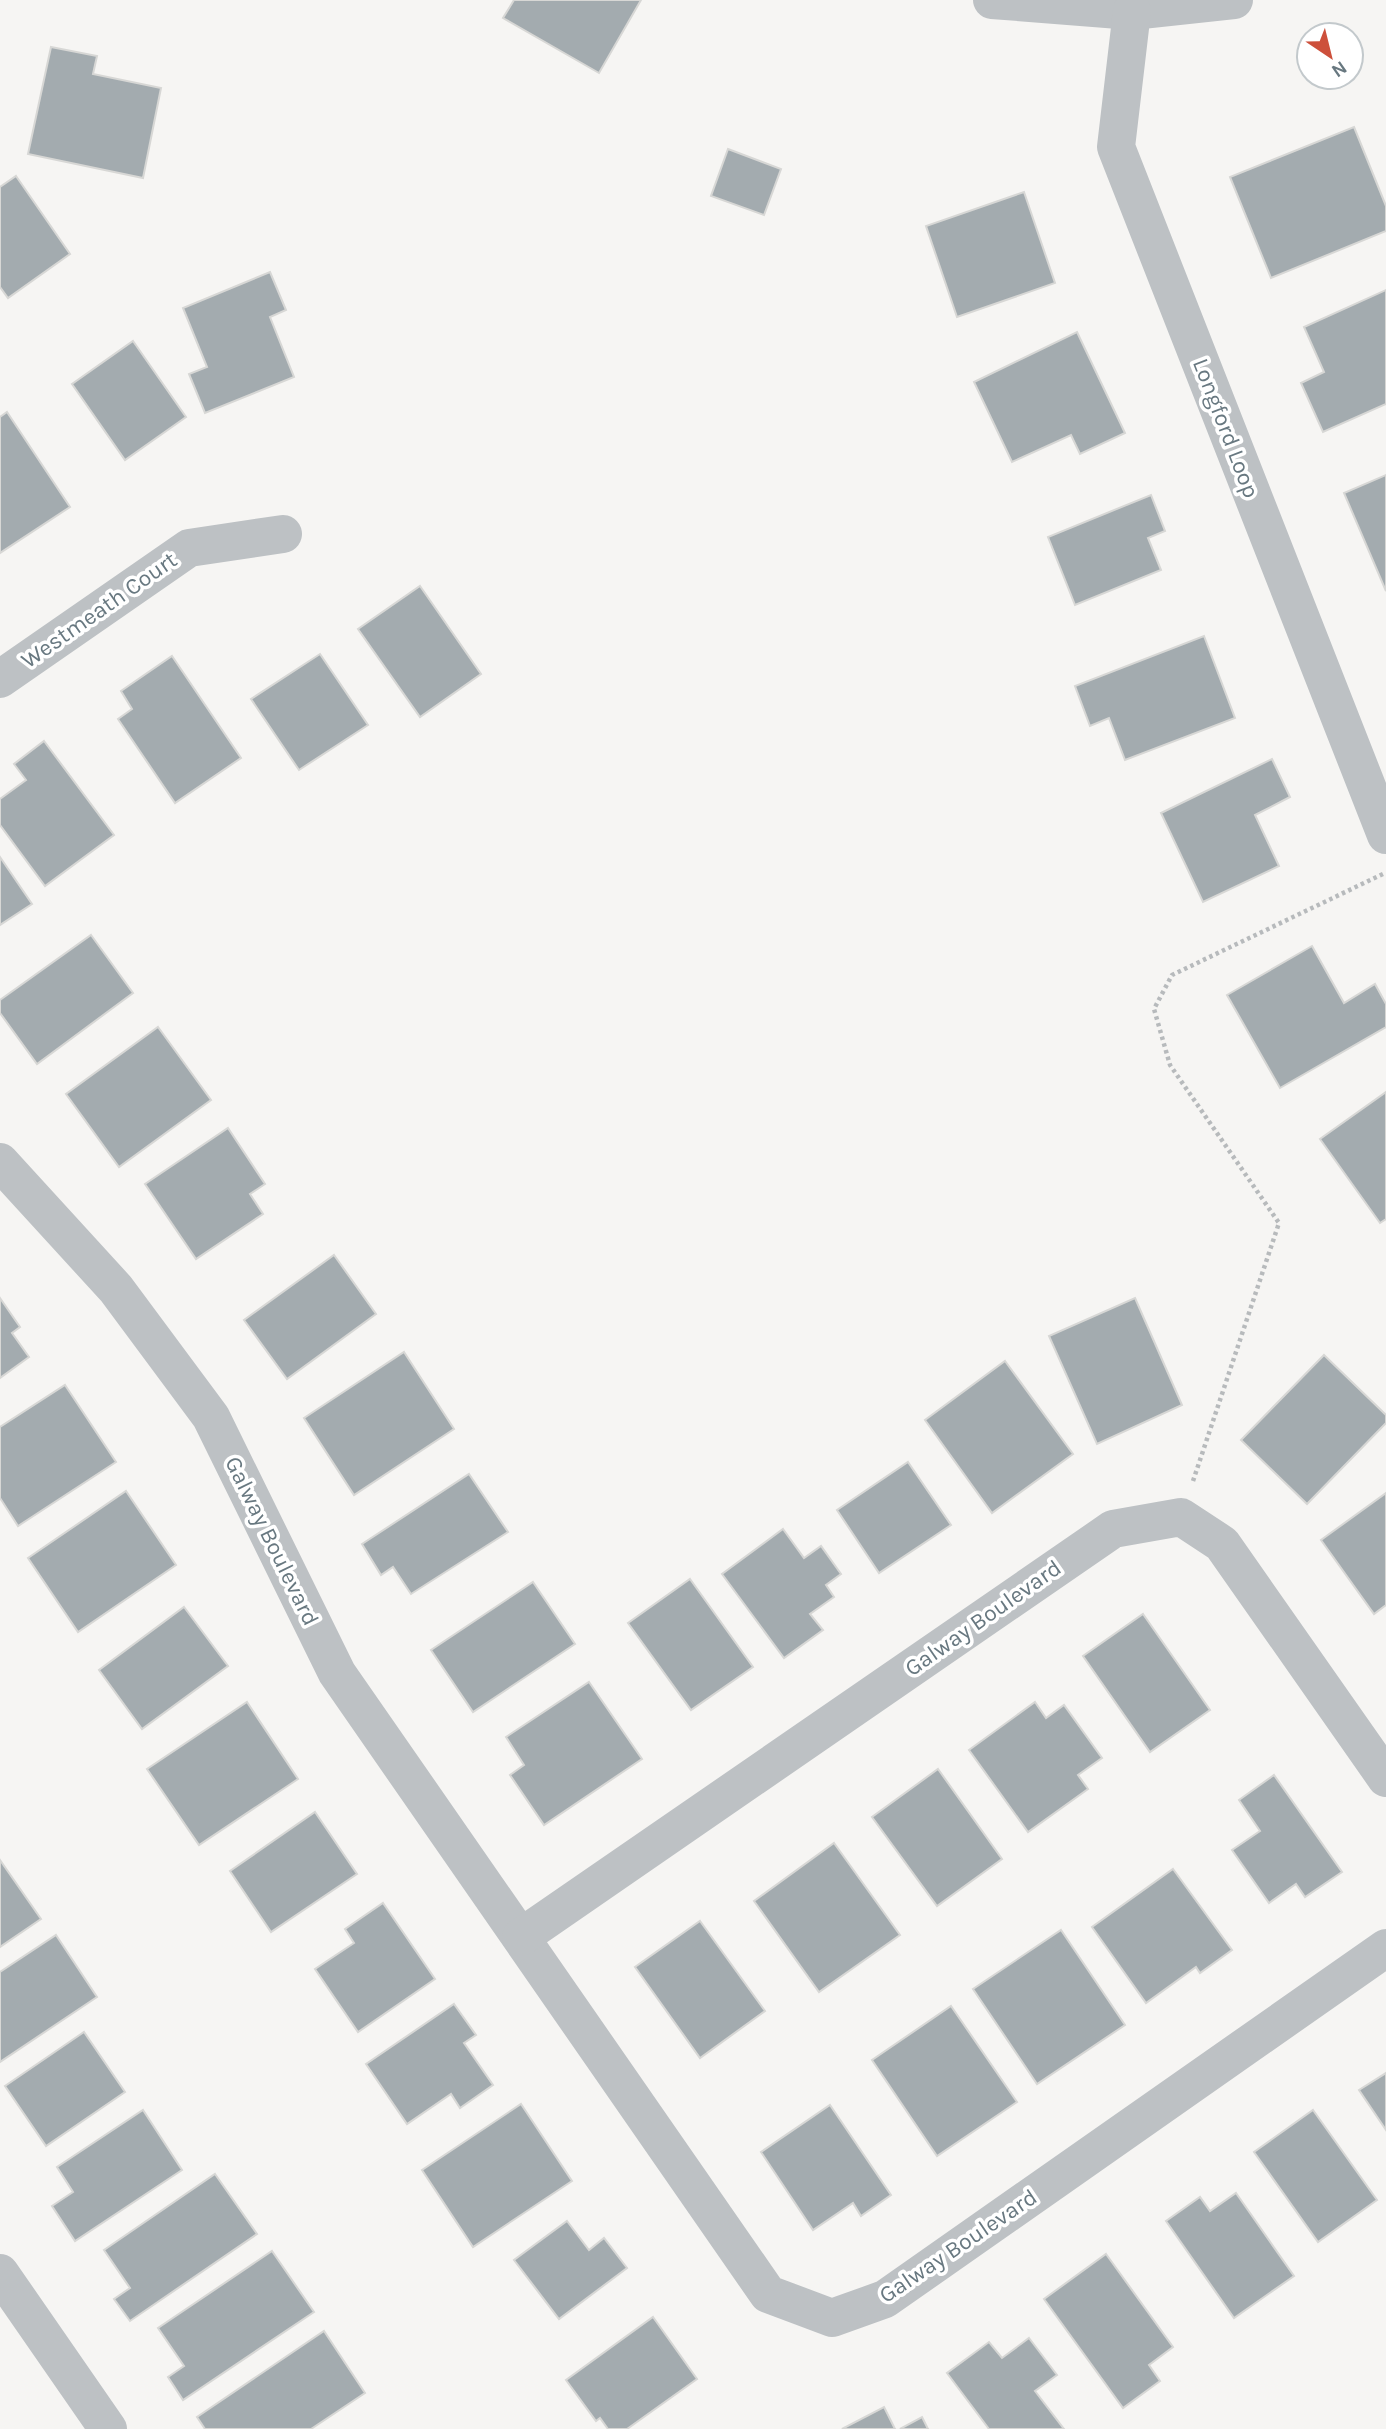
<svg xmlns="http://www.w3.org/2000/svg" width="1386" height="2429" font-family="Karla,sans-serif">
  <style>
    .building { fill: #a3abaf; stroke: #d7d7d5; stroke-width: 2 }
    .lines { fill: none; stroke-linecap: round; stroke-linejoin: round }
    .path { stroke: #b7babc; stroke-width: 4.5; stroke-dasharray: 3.5 3.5; stroke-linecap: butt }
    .minor { stroke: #bdc1c4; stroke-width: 38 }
    .labels { text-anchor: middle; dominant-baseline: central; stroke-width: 7; stroke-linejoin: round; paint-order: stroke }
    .street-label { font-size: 23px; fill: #687880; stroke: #fff }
  </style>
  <rect width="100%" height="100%" fill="#f6f5f3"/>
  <g class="building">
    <polygon points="514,0 641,0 599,73 503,18"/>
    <polygon points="51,47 97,56 93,74 161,88 143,178 28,154"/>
    <polygon points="1354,127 1386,206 1386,231 1271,278 1230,177"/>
    <polygon points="728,149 781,169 764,215 711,196"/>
    <polygon points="16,176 70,254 8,298 0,287 0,187"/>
    <polygon points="1024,192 1055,283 957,317 926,226"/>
    <polygon points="270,272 286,310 270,317 294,377 205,413 189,374 207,367 183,308"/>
    <polygon points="1386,290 1386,404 1323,432 1301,383 1324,372 1304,327"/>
    <polygon points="1077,332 1125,433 1080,454 1071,435 1012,462 974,382"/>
    <polygon points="133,341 186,417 125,460 72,384"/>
    <polygon points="7,412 70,507 0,553 0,417"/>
    <polygon points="1386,475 1386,591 1344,493"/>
    <polygon points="1151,495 1165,531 1148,538 1161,570 1075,605 1048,537"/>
    <polygon points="420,586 481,674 420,717 358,629"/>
    <polygon points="1204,636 1235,718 1125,760 1109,718 1090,726 1075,686"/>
    <polygon points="320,654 368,725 299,770 251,699"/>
    <polygon points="172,656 241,758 175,803 118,719 132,709 121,691"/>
    <polygon points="44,741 114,835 45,886 0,825 0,799 26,780 14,764"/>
    <polygon points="1272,759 1290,797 1255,815 1279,866 1203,902 1161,813"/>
    <polygon points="0,857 32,904 0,925"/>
    <polygon points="91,935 133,993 37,1064 0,1013 0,1000"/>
    <polygon points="1312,946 1344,1003 1375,984 1386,1004 1386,1027 1280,1088 1227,995"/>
    <polygon points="158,1027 211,1100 119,1167 66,1094"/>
    <polygon points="1386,1092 1386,1219 1380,1223 1320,1139"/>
    <polygon points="228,1128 265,1184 250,1194 263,1214 196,1259 145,1184"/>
    <polygon points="334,1255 376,1314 287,1379 244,1320"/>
    <polygon points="0,1298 20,1327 12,1333 29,1357 0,1378"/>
    <polygon points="1135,1298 1182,1405 1097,1444 1049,1336"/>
    <polygon points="404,1352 454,1429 354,1495 304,1418"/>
    <polygon points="1324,1355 1386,1415 1386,1423 1307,1504 1241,1440"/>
    <polygon points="1005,1361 1073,1454 992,1513 925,1420"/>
    <polygon points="65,1385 116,1462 18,1526 0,1498 0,1427"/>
    <polygon points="908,1462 951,1525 879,1573 837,1510"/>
    <polygon points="469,1474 508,1532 411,1594 393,1567 381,1575 362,1544"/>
    <polygon points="126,1491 176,1565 78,1632 28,1558"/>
    <polygon points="1386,1493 1386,1605 1374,1614 1321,1540"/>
    <polygon points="783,1529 804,1558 821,1546 841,1574 826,1585 834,1597 810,1614 823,1630 784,1658 722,1574"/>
    <polygon points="690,1579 753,1667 691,1710 628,1623"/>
    <polygon points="533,1582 575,1644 473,1712 431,1650"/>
    <polygon points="184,1607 228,1666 142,1729 99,1670"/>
    <polygon points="1143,1614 1210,1710 1150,1752 1083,1656"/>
    <polygon points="589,1682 642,1759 544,1825 510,1775 524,1765 506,1737"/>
    <polygon points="247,1702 298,1779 199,1845 147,1769"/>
    <polygon points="1035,1702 1046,1718 1064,1705 1102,1758 1078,1775 1088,1789 1028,1832 969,1750"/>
    <polygon points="938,1769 1002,1859 937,1906 872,1817"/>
    <polygon points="1274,1775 1342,1872 1305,1897 1296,1884 1269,1903 1232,1850 1260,1831 1239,1800"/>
    <polygon points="315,1812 357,1874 271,1932 230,1871"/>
    <polygon points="834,1843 900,1935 819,1992 754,1901"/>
    <polygon points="0,1860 41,1919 0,1947"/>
    <polygon points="1173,1869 1232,1950 1200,1973 1196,1967 1146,2003 1092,1927"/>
    <polygon points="383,1903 435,1979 358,2032 315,1969 354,1943 345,1929"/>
    <polygon points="700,1921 765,2011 700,2058 635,1967"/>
    <polygon points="1061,1930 1125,2025 1037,2084 973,1989"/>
    <polygon points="56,1935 97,1997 0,2062 0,1972"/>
    <polygon points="454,2004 476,2035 464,2043 493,2085 460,2108 451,2094 407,2124 366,2064"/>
    <polygon points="951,2006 1017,2102 937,2156 872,2060"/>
    <polygon points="84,2032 125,2092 46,2146 5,2086"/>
    <polygon points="1386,2073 1386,2130 1359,2090"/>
    <polygon points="521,2104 572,2181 473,2247 422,2170"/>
    <polygon points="830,2105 891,2195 861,2216 853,2203 813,2230 761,2152"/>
    <polygon points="143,2110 182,2170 75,2241 52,2206 73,2192 57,2167"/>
    <polygon points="1313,2110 1377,2200 1318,2242 1254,2152"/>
    <polygon points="215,2174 257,2234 130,2321 114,2299 130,2288 104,2250"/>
    <polygon points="1236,2193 1294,2276 1234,2318 1166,2221 1200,2197 1210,2211"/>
    <polygon points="567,2221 589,2250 604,2238 627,2268 559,2319 514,2260"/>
    <polygon points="272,2251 314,2312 183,2400 168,2377 184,2366 158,2328"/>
    <polygon points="1106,2254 1173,2347 1149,2365 1160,2381 1123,2408 1044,2299"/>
    <polygon points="653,2317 697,2379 627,2429 608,2429 600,2418 596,2421 566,2380"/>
    <polygon points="324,2331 365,2393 311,2429 205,2429 197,2417"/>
    <polygon points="1029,2338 1057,2375 1035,2391 1064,2429 989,2429 947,2373 989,2342 1002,2358"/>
    <polygon points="884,2407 895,2429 842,2429"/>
    <polygon points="922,2417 928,2429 900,2429"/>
  </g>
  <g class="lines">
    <polyline class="path" points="1193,1481 1279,1223 1170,1065 1154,1009 1172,975 1385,873"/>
    <g class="minor">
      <polyline points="992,0 1132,11 1234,0"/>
      <polyline points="1132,11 1116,147 1386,835"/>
      <polyline points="0,679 189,548 283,534"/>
      <polyline points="0,1162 116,1289 211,1417 337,1673 768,2294 832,2318 885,2299 1386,1948"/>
      <polyline points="521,1937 1113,1529 1181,1517 1222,1544 1386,1778"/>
      <polyline points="0,2273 108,2429"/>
    </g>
  </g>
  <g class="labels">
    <g class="street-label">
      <text transform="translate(1226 428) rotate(69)">Longford Loop</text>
      <text transform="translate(99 610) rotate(-35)">Westmeath Court</text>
      <text transform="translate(272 1541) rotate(64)">Galway Boulevard</text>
      <text transform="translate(983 1618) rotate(-35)">Galway Boulevard</text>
      <text transform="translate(958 2246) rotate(-34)">Galway Boulevard</text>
    </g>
  </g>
  <g transform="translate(1330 56) rotate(145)"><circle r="33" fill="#ffffff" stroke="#c3c9cc" stroke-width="2"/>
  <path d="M0-5L12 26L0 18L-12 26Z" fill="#cd503b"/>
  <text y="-10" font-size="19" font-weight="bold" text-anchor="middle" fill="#687880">N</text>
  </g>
</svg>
